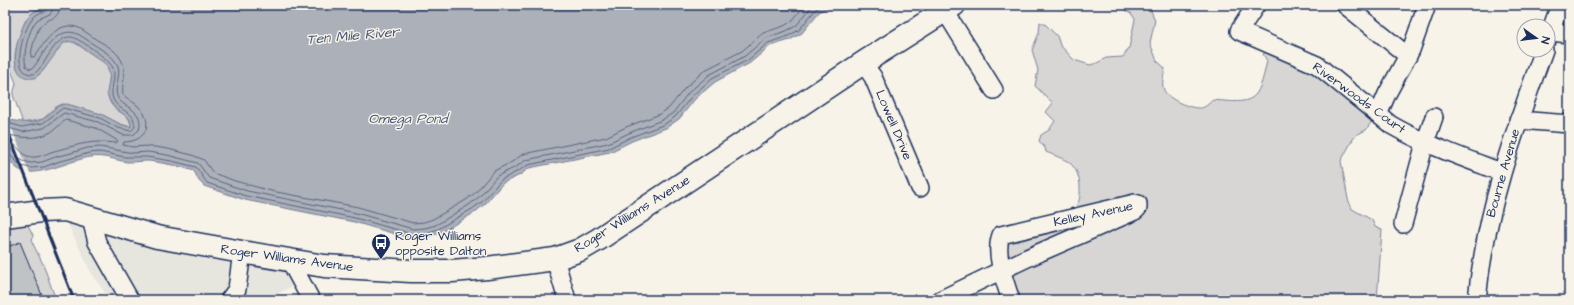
<svg xmlns="http://www.w3.org/2000/svg" width="1574" height="305" font-family="'Architects Daughter',sans-serif">
  <style>
    .built { fill: #e6e5de }
    .green { fill: #d7d6d4; stroke: #798299 }
    .water { fill: #acb0b9; stroke: #727c95 }
    .pier { fill: #f7f3e8 }
    .lines { fill: none; stroke-linecap: round; stroke-linejoin: round }
    .shore { stroke: #556382; stroke-width: 1 }
    .building { fill: #c0c3c5; stroke: #1b2f5e }
    .minor-casing { stroke: #1b2f5e; stroke-width: 20 }
    .major-casing { stroke: #1b2f5e; stroke-width: 25 }
    .minor { stroke: #f7f3e8; stroke-width: 17 }
    .major { stroke: #f7f3e8; stroke-width: 22 }
    .rail { stroke: #1b2f5e; stroke-width: 3 }
    .labels { text-anchor: middle; dominant-baseline: central; stroke-width: 3; stroke-linejoin: round; paint-order: stroke }
    .street-label { font-size: 13px; fill: #1b2f5e; stroke: #f7f3e8 }
    .poi-label { font-size: 13px; fill: #1b2f5e; stroke: #f7f3e8; text-anchor: start }
    .water-label { font-size: 14px; font-style: italic; fill: #465679; stroke: #f7f3e8 }
  </style>
  <rect width="100%" height="100%" fill="#f7f3e8"/>
  <filter id="ink" filterUnits="userSpaceOnUse"><feTurbulence type="fractalNoise" baseFrequency=".025" numOctaves="2"/><feDisplacementMap in="SourceGraphic" scale="8" xChannelSelector="R" yChannelSelector="G"/><feConvolveMatrix kernelMatrix="1 2 1 2 8 2 1 2 1" color-interpolation-filters="sRGB"/></filter>
  <g filter="url(#ink)">
    <polygon class="built" points="60,208 285,262 297,284 265,300 110,300 91,272"/>
    <g class="green">
      <path d="M5,5H49C41,8 33,11 27,18C24,22 23,28 21,33C16,47 10,63 22,75H39C47,65 58,41 72,41L103,61C117,75 102,89 111,104C117,114 131,113 131,127L120,124L101,114L73,106L62,104L56,107L43,119L23,123L13,95L16,83L5,55Z"/>
      <path d="M1117,5H1152L1151,11L1155,20L1150,43L1157,61L1165,68C1164,75 1161,84 1164,90C1167,99 1191,109 1200,108C1205,108 1209,103 1213,100C1254,104 1258,103 1267,61L1263,54L1271,48L1304,59L1374,118L1366,130L1356,135L1353,139L1341,161L1348,199L1352,209L1372,220L1375,227L1382,230L1377,300H1011L1005,235L1083,215L1076,206C1081,199 1080,193 1080,185C1077,161 1065,160 1046,152L1045,148L1039,141L1041,135L1049,130L1055,121L1046,112L1053,103L1035,86L1038,70L1032,50L1039,33L1040,22L1046,25L1057,36L1060,45L1074,60L1090,65L1097,63L1106,58L1123,57L1129,48L1135,19L1131,13Z"/>
      <polygon points="21,212 33,235 32,242 43,264 56,300 5,300 5,215"/>
    </g>
    <path class="water" d="M49,5H834L819,12L802,33L790,40L770,46L750,63L715,82L695,99L679,119L666,128L632,141L610,152L529,168L520,175L503,183L485,204L474,213L440,233L427,237L412,239L354,222L245,200L204,186L199,181L194,171C180,166 164,163 149,161C142,161 135,162 127,162C115,160 104,155 91,157C72,159 35,180 18,169C12,165 10,160 5,156V118C17,122 31,125 43,119C52,114 55,104 67,104L101,114L120,124L131,127L130,119L114,107L109,99L107,93L110,76L107,65L76,43L67,41L63,43L43,71L35,78C2,82 18,28 30,15C34,10 42,8 49,5Z"/>
    <polygon class="pier" points="5,116 7,116 30,174 24,173 5,126"/>
    <g class="lines">
      <g class="shore">
        <path d="M60,5C59,20 51,17 42,24C37,28 31,50 31,57H34C45,43 57,19 79,28C85,31 91,36 97,40C108,46 119,52 123,64C127,75 121,85 123,95C129,100 136,103 141,109C154,126 144,142 124,142L123,145L133,147L148,146L168,149L192,155L204,160L213,173L235,181L271,191L358,207L413,223L424,222L433,219L466,200L475,193L494,171L512,162L523,154L606,137L626,127L660,114L669,108L685,88L705,70L742,51L763,33L784,26L792,21L805,5"/>
        <path d="M5,122L22,127L43,123L63,108L100,118L118,128L131,131L135,127L133,117C127,111 118,108 114,101C108,91 117,79 113,68C110,60 80,39 72,37C69,37 66,37 63,39C50,46 46,65 34,74C8,76 24,28 33,18C36,14 42,12 47,10L49,5"/>
        <path d="M5,127L23,132L44,128L64,113L98,122L123,135H133L139,130C145,108 122,109 117,96C114,87 121,76 118,66C113,55 102,50 93,44C87,40 81,35 75,33C54,27 43,56 33,68L30,69L26,66C22,56 29,28 37,20C41,17 47,16 51,13L54,5"/>
        <path d="M5,134C19,138 38,140 51,132C57,128 61,123 66,120L96,128L118,141L116,143C92,140 81,144 58,150C48,152 41,158 31,157C20,156 19,142 5,142"/>
        <polyline points="5,148 12,150 23,161 31,163 42,162 58,156 68,154 87,148 100,147 133,153 148,152 167,155 198,163 209,178 247,191 356,213 413,229 425,228 436,225 469,205 479,197 497,176 516,167 526,160 608,143 629,133 662,120 673,113 689,92 709,75 745,56 766,38 786,31 796,26 813,5"/>
        <polyline points="5,153 10,155 21,166 31,168 44,167 60,161 69,159 89,153 100,152 125,157 147,157 172,161 196,167 207,183 246,196 355,218 412,234 426,233 438,229 472,209 483,201 501,180 518,171 528,165 609,148 631,137 665,124 676,116 692,96 712,78 748,60 768,43 788,36 799,30 816,9 823,5"/>
      </g>
    </g>
    <polygon class="building" points="20,242 44,300 5,300 5,248"/>
    <g class="lines">
      <g class="minor-casing">
        <g id="minor">
          <path d="M1256,5L1239,31L1317,65L1391,125C1426,145 1464,158 1501,172"/>
          <polyline points="1345,5 1408,56"/>
          <polyline points="945,11 994,90"/>
          <polyline points="1550,32 1569,34"/>
          <polyline points="1548,38 1560,5"/>
          <polyline points="863,63 873,77 920,188"/>
          <polyline points="1378,115 1387,94 1411,50 1427,5"/>
          <polyline points="1518,120 1569,124"/>
          <polyline points="91,219 97,242 130,300"/>
          <polyline points="1403,224 1425,143 1434,117"/>
          <polyline points="555,259 567,300"/>
          <polyline points="290,261 311,300"/>
          <polyline points="229,300 237,289 242,252"/>
          <path d="M940,300L1027,258L1135,211L1138,208V204L1135,203L1001,235C994,253 1005,283 1011,300"/>
          <path d="M1477,300C1485,212 1514,132 1544,50"/>
        </g>
      </g>
      <g class="major-casing">
        <polyline id="major" points="5,216 41,211 65,210 157,237 242,252 324,266 411,271 452,271 487,268 555,259 580,250 599,239 863,63 954,5"/>
      </g>
      <use href="#minor" class="minor"/>
      <use href="#major" class="major"/>
      <polyline class="rail" points="5,124 74,300"/>
    </g>
  </g>
  <defs>
    <g id="bus-pin" transform="scale(1)"><path d="M0 17L-7.5 6A9.5 9.5 0 1 1 7.5 6Z" fill="#1b2f5e" stroke="#f7f3e8"/><path d="M-5-6H5V4H4V6H2V4H-2V6H-4V4H-5ZM-3.5-4V0h7V-4ZM-3.5 1.2v1.5H-2V1.2ZM2 1.2v1.5H3.5V1.2Z" fill="#fff"/></g>
  </defs>
  <g fill-rule="evenodd">
    <use href="#bus-pin" x="381" y="243"/>
  </g>
  <g class="labels">
    <g class="street-label">
      <text transform="translate(1359 98) rotate(36)">Riverwoods Court</text>
      <text transform="translate(894 125) rotate(67)">Lowell Drive</text>
      <text transform="translate(1503 173) rotate(-74)">Bourne Avenue</text>
      <text transform="translate(632 214) rotate(-32)">Roger Williams Avenue</text>
      <text transform="translate(1093 214) rotate(-12)">Kelley Avenue</text>
      <text transform="translate(287 258) rotate(8)">Roger Williams Avenue</text>
    </g>
    <g class="poi-label">
      <text x="395" y="236">Roger Williams<tspan x="395" dy="15">opposite Dalton</tspan></text>
    </g>
    <g class="water-label">
      <text transform="translate(353 36) rotate(-5)">Ten Mile River</text>
      <text x="408" y="119">Omega Pond</text>
    </g>
  </g>
  <rect width="1574" height="305" fill="none" stroke="#f7f3e8" stroke-width="20"/>
  <rect x="10" y="10" width="1554" height="285" fill="none" stroke="#1b2f5e" stroke-width="1.5" filter="url(#ink)"/>
  <g transform="translate(1536 38) rotate(104)"><circle r="19" fill="#f7f3e8" stroke="#9fa5b1"/>
  <path d="M0-3L7 15L0 10L-7 15Z" fill="#1b2f5e"/>
  <text y="-6" font-size="11" font-weight="bold" text-anchor="middle" fill="#1b2f5e">N</text>
  </g>
</svg>
